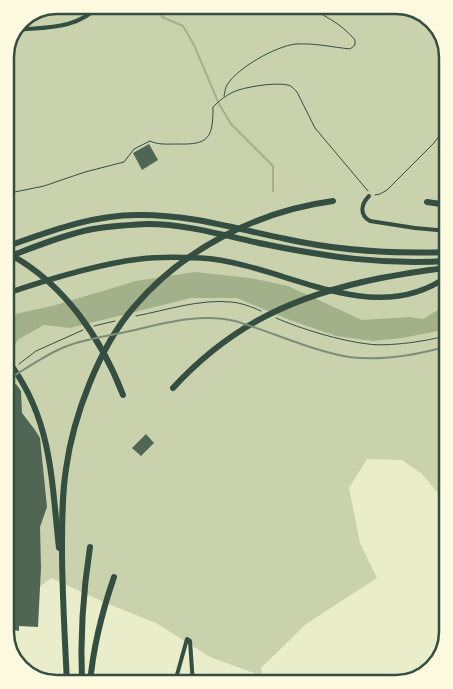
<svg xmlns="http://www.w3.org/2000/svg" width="453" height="689" font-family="Lora,serif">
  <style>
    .green { fill: #cad2ad }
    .water { fill: #a3b18a }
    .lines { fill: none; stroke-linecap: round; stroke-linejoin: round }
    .stream { stroke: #a3b18a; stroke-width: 2 }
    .building { fill: #4f6655 }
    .path { stroke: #344e41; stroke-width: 1 }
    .minor { stroke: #344e41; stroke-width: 4 }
    .trunk { stroke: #344e41; stroke-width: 5.5 }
    .motorway { stroke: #344e41; stroke-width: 6 }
    .rail { stroke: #7c8e77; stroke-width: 2 }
    .rim { fill: none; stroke: #344e41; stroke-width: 2.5 }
  </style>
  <rect width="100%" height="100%" fill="#e9edc9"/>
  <polygon class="green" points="56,5 386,5 389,8 410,11 441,31 448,56 448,505 422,474 402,460 367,459 349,488 360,543 377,578 306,624 261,668 262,676 210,657 156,623 106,603 51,578 5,614 5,53 20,22 37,12"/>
  <polygon class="water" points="195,272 250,278 288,286 362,320 409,317 423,319 448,304 448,329 402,338 372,341 336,336 290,320 237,298 191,298 70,328 44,325 19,339 5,356 5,322 15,314 56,305 136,281"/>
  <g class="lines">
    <polyline class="stream" points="159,5 162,17 183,26 194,45 219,104 231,124 273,166 273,191"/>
  </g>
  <g class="building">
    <polygon points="149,144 158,160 142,170 133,153"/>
    <polygon points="16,384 21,391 22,413 35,430 40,438 47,507 40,527 41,568 38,627 19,626 19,631 13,630 11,657 5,633 5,542 12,542 9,512 5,511 5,390"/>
    <polygon points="146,434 154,443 141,456 132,448"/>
  </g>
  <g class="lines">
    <g class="path">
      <path d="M224,96C225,93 225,88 227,85C237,68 276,46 296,44C314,43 332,47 350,49L355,45V40C341,23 322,14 302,5"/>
      <path d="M5,194L44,186L85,172L124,162L134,149L150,141C158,145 168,144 177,144C209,145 213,138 213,107C219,101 225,96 233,92C244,87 275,82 288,85C292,86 294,89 297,92L315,128L368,191"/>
      <polyline points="375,195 380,194 387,190 433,144 448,125"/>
      <path d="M136,316C167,310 199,299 231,302C242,303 252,307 261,311"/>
      <path d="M276,318C301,329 341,341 368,344C387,347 430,341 448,335"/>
      <polyline points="94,326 115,321"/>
      <polyline points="19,364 36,351 83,330"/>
    </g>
    <g class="minor">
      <path d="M16,30C46,27 76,30 100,5"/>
      <path d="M369,196C361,204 359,215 370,221L415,228L448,231"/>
      <polyline points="175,682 187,639 190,641 193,684"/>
    </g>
    <path class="trunk" d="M5,294C46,280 98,264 140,259C160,256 181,257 201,258C283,263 372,331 448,276"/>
    <g class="motorway">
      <polyline points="427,202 448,205"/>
      <path d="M5,247C48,232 91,215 137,215C189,214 236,229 286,239C340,251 393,254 448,252"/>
      <path d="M11,255C65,285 101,338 123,395"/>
      <path d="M5,258C32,248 60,236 88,230C107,226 128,225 148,224C187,224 226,236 264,244C327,257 383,265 448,261"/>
      <path d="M5,357C52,416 51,476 59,548"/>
      <path d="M173,388C232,324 296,295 381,278C403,274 425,270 448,268"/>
      <path d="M67,684C65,639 62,593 62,548C62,521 62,495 66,469C73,417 99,347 134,307C183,249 258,211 333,201"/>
      <path d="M82,684C80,637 83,592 90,547"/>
      <path d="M90,684C93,647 102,612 114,577"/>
    </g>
    <path class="rail" d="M5,381C24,370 42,357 62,348C80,340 102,337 121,333C158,325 198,312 235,321C272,332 312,351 349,357C381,361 417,355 448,346"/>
  </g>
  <path d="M0 0H453V689H0ZM57 14H396A43 43 0 0 1 439 57V632A43 43 0 0 1 396 675H57A43 43 0 0 1 14 632V57A43 43 0 0 1 57 14Z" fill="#fefae0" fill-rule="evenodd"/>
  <path class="rim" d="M57 14H396A43 43 0 0 1 439 57V632A43 43 0 0 1 396 675H57A43 43 0 0 1 14 632V57A43 43 0 0 1 57 14Z"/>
</svg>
